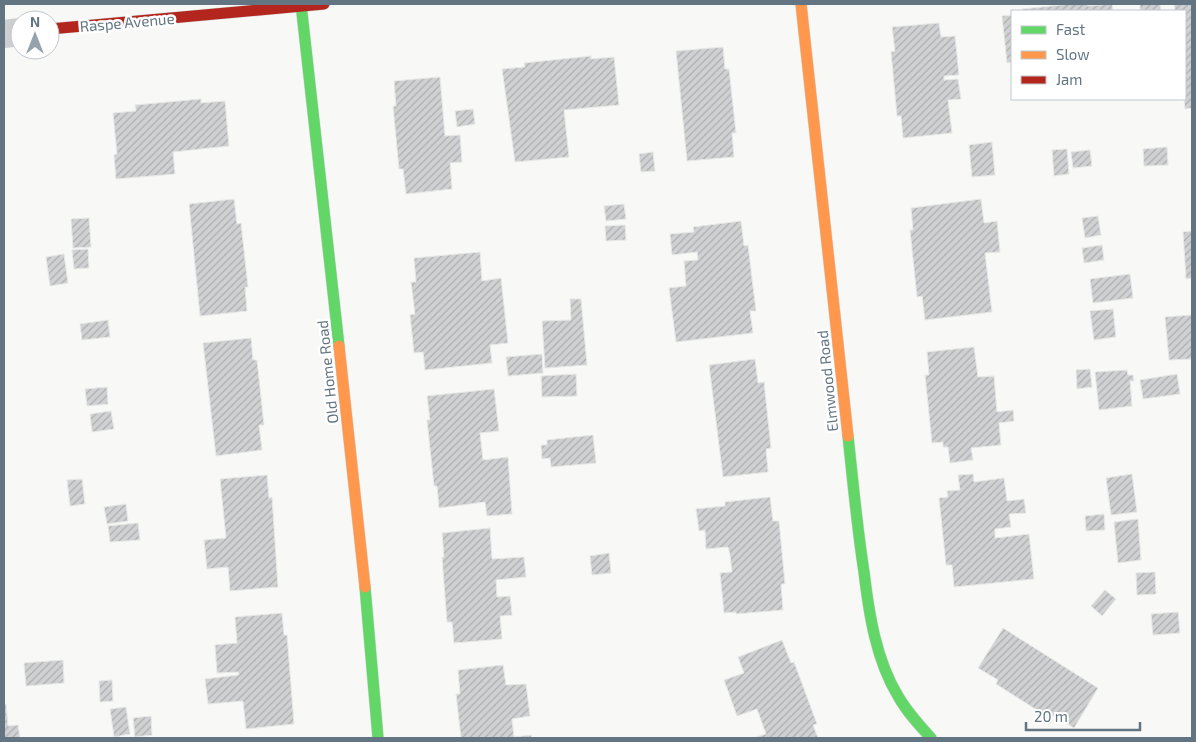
<svg xmlns="http://www.w3.org/2000/svg" width="1196" height="742" font-family="'Exo 2',sans-serif">
  <style>
    .building { fill: url(#building-hatch); stroke: #e8e8e7 }
    .lines { fill: none; stroke-linecap: round; stroke-linejoin: round }
    .fast-casing { stroke: #d5d6d7; stroke-width: 12 }
    .slow-casing { stroke: #d5d6d7; stroke-width: 12 }
    .jam-casing { stroke: #d5d6d7; stroke-width: 12 }
    .street { stroke: #cdcecf; stroke-width: 28 }
    .fast { stroke: #63d668; stroke-width: 11 }
    .slow { stroke: #ff974d; stroke-width: 11 }
    .jam { stroke: #b3261e; stroke-width: 11 }
    .labels { text-anchor: middle; dominant-baseline: central; stroke-width: 5; stroke-linejoin: round; paint-order: stroke }
    .street-label { font-size: 15px; fill: #637583; stroke: #fff }
  </style>
  <defs>
    <pattern id="building-hatch" width="6" height="6" patternUnits="userSpaceOnUse" patternTransform="scale(1.25)"><rect width="6" height="6" fill="#cfd1d2"/><path d="M-1 1l2-2M0 6l6-6M5 7l2-2" fill="none" stroke="#acaeb0"/></pattern>
  </defs>
  <rect width="100%" height="100%" fill="#f8f8f7"/>
  <g class="building">
    <polygon points="1071,4 1087,4 1088,6 1112,4 1113,11 1022,11 1022,9"/>
    <polygon points="1140,4 1160,4 1161,11 1140,11"/>
    <polygon points="1174,4 1192,4 1192,108 1185,109 1184,99 1185,11 1175,11"/>
    <polygon points="1012,15 1012,62 1007,63 1002,16"/>
    <polygon points="939,23 941,37 955,36 959,75 944,76 944,80 958,79 961,99 948,100 952,133 903,138 901,116 897,116 891,52 895,51 892,27"/>
    <polygon points="723,47 725,69 729,69 736,133 732,133 734,157 687,161 676,51"/>
    <polygon points="591,56 591,59 614,57 619,105 564,110 569,157 515,162 502,69 525,67 524,63"/>
    <polygon points="440,77 445,136 460,135 462,162 450,163 452,189 406,194 403,169 399,169 393,106 396,106 394,81"/>
    <polygon points="201,99 201,103 225,101 229,146 173,152 175,174 116,179 114,155 117,154 113,113 136,111 135,105"/>
    <polygon points="473,109 475,124 457,127 455,111"/>
    <polygon points="992,142 995,175 972,177 969,145"/>
    <polygon points="1167,147 1168,165 1144,166 1143,149"/>
    <polygon points="1067,149 1069,174 1054,176 1052,150"/>
    <polygon points="1090,150 1092,166 1073,168 1071,152"/>
    <polygon points="653,152 655,171 641,172 639,154"/>
    <polygon points="234,199 237,224 241,223 248,287 245,287 247,311 200,316 189,204"/>
    <polygon points="981,199 984,223 997,221 1000,252 985,253 992,312 925,320 922,296 917,297 910,230 913,230 911,208"/>
    <polygon points="624,204 626,219 606,221 604,206"/>
    <polygon points="1098,216 1101,235 1085,238 1082,218"/>
    <polygon points="89,218 91,247 73,248 71,219"/>
    <polygon points="741,221 744,246 748,245 756,311 750,311 753,333 676,342 669,288 686,286 684,261 698,260 697,252 672,255 670,234 694,232 693,227"/>
    <polygon points="625,225 626,240 606,241 605,226"/>
    <polygon points="1192,231 1192,278 1186,279 1183,232"/>
    <polygon points="1102,245 1104,260 1084,263 1082,248"/>
    <polygon points="88,249 89,268 74,269 72,250"/>
    <polygon points="480,252 482,281 501,278 508,343 490,345 492,363 425,370 423,352 414,353 410,315 415,314 411,282 416,282 414,258"/>
    <polygon points="64,254 68,283 50,286 46,257"/>
    <polygon points="1130,274 1133,298 1093,303 1090,279"/>
    <polygon points="570,299 581,299 587,365 545,368 542,321 571,320"/>
    <polygon points="1113,309 1116,337 1094,340 1090,311"/>
    <polygon points="1192,315 1192,359 1169,360 1165,317"/>
    <polygon points="108,320 110,337 82,340 80,324"/>
    <polygon points="251,338 253,360 257,360 264,425 259,425 262,450 216,456 203,343"/>
    <polygon points="974,347 978,377 994,376 997,412 1013,410 1014,421 999,423 1001,445 971,448 973,460 950,463 948,447 943,447 943,442 932,443 925,375 929,375 927,352"/>
    <polygon points="542,354 543,373 508,376 506,357"/>
    <polygon points="755,359 758,383 764,382 771,448 766,449 768,472 723,477 709,365"/>
    <polygon points="1090,369 1092,387 1077,389 1076,370"/>
    <polygon points="1127,370 1128,375 1133,375 1134,381 1130,381 1132,406 1099,410 1095,372"/>
    <polygon points="576,374 577,396 542,397 541,376"/>
    <polygon points="1177,374 1180,394 1143,399 1140,380"/>
    <polygon points="107,387 108,404 87,406 85,389"/>
    <polygon points="494,389 499,431 480,433 483,460 508,457 512,514 487,516 485,502 439,508 437,486 434,486 427,420 430,420 427,396"/>
    <polygon points="111,411 114,429 92,432 90,414"/>
    <polygon points="593,435 596,463 551,467 550,458 542,459 541,445 547,445 547,440"/>
    <polygon points="973,474 974,482 1004,478 1007,501 1024,499 1026,513 1009,514 1011,527 995,529 995,538 1029,534 1034,579 954,587 952,565 946,565 939,498 948,497 947,491 960,490 958,475"/>
    <polygon points="1132,474 1137,512 1111,515 1106,478"/>
    <polygon points="267,475 269,498 272,497 278,587 230,591 228,567 207,569 204,540 226,538 220,479"/>
    <polygon points="82,479 85,504 70,506 67,480"/>
    <polygon points="770,497 773,521 779,521 785,584 781,584 783,610 736,614 736,612 724,613 720,573 732,572 730,555 728,547 706,549 705,530 699,531 696,509 725,506 725,502"/>
    <polygon points="126,504 128,521 107,524 104,507"/>
    <polygon points="1104,514 1105,530 1086,531 1085,516"/>
    <polygon points="1138,519 1141,560 1118,563 1114,522"/>
    <polygon points="138,523 140,540 110,542 108,526"/>
    <polygon points="490,528 492,559 524,557 526,577 496,580 497,597 510,596 512,615 500,616 502,639 454,643 452,622 447,622 442,557 444,557 442,533"/>
    <polygon points="609,553 611,573 592,575 590,556"/>
    <polygon points="1155,572 1156,594 1137,595 1136,573"/>
    <polygon points="1105,590 1116,599 1102,616 1091,606"/>
    <polygon points="1178,612 1180,633 1153,635 1151,614"/>
    <polygon points="282,613 284,635 287,635 294,724 246,729 243,701 208,704 205,679 239,675 238,672 217,673 215,645 237,643 235,617"/>
    <polygon points="1003,628 1098,688 1074,728 1054,715 1051,719 996,684 998,680 978,668"/>
    <polygon points="782,640 791,663 794,662 817,724 813,725 818,738 753,738 766,734 757,709 737,716 724,680 744,673 738,657"/>
    <polygon points="63,660 64,683 26,686 24,663"/>
    <polygon points="503,665 506,685 526,684 530,716 512,719 514,737 531,735 532,738 461,738 456,694 460,694 458,670"/>
    <polygon points="112,680 113,701 100,702 99,681"/>
    <polygon points="4,704 6,704 8,726 18,725 20,738 4,738"/>
    <polygon points="126,707 130,734 114,737 110,709"/>
    <polygon points="151,716 152,735 135,737 133,718"/>
  </g>
  <g class="lines">
    <g class="fast-casing">
      <g id="fast">
        <polyline points="301,4 339,346"/>
        <path d="M848,436C853,482 857,527 864,572C869,614 876,660 898,696C907,712 919,725 931,738"/>
        <polyline points="365,587 378,738"/>
      </g>
    </g>
    <g class="slow-casing">
      <g id="slow">
        <polyline points="801,4 848,436"/>
        <polyline points="339,346 365,587"/>
      </g>
    </g>
    <g class="jam-casing">
      <polyline id="jam" points="50,29 324,4"/>
    </g>
    <polyline class="street" points="4,34 20,32"/>
    <use href="#fast" class="fast"/>
    <use href="#slow" class="slow"/>
    <use href="#jam" class="jam"/>
  </g>
  <g class="labels">
    <g class="street-label">
      <text transform="translate(127 22) rotate(-5)">Raspe Avenue</text>
      <text transform="translate(327 372) rotate(-96)">Old Home Road</text>
      <text transform="translate(827 381) rotate(-96)">Elmwood Road</text>
    </g>
  </g>
  <rect width="1196" height="742" fill="none" stroke="#637583" stroke-width="10"/>
  <rect x="1011" y="10" width="175" height="90" fill="#ffffff" stroke="#c1c8cd"/>
  <rect x="1021" y="26" width="25" height="8" fill="#63d668" stroke="#c1c8cd"/>
  <text x="1056" y="35" font-size="15" fill="#637583">Fast</text>
  <rect x="1021" y="51" width="25" height="8" fill="#ff974d" stroke="#c1c8cd"/>
  <text x="1056" y="60" font-size="15" fill="#637583">Slow</text>
  <rect x="1021" y="76" width="25" height="8" fill="#b3261e" stroke="#c1c8cd"/>
  <text x="1056" y="85" font-size="15" fill="#637583">Jam</text>
  <g transform="translate(35 35)"><circle r="24" fill="#ffffff" stroke="#c1c8cd"/>
  <path d="M0-4L9 19L0 12L-9 19Z" fill="#97a3ac"/>
  <text y="-8" font-size="14" font-weight="bold" text-anchor="middle" fill="#637583">N</text>
  </g>
  <path d="M1026 722v8h114v-8" fill="none" stroke="#637583" stroke-width="2.5"/>
  <text x="1034" y="722" font-size="15" fill="#637583" stroke="#ffffff" stroke-width="4" paint-order="stroke">20 m</text>
</svg>
